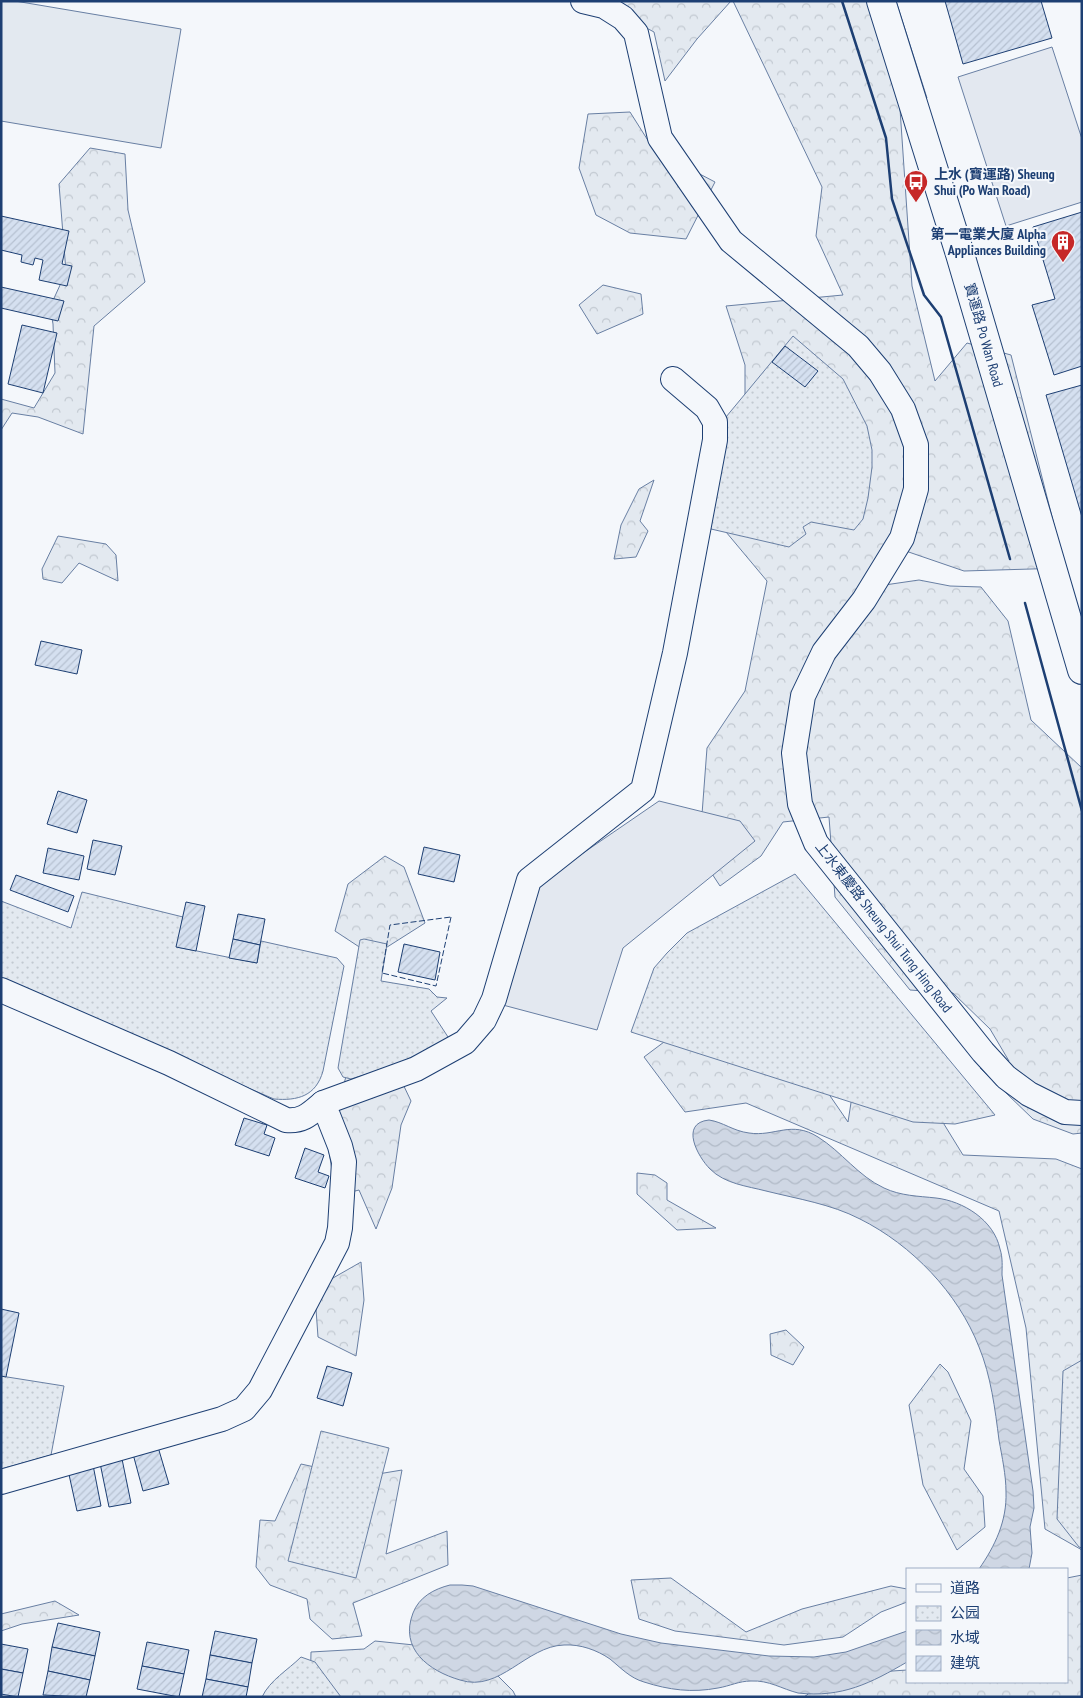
<svg xmlns="http://www.w3.org/2000/svg" width="1083" height="1698" font-family="'PT Sans Narrow','Noto Sans SC',sans-serif">
  <style>
    .forest { fill: url(#forest-crowns); stroke: #687fa3 }
    .park { fill: url(#park-dots); stroke: #687fa3 }
    .pitch { fill: #e3e9f0; stroke: #687fa3 }
    .parking { fill: #e3e8f0; stroke: #687fa3 }
    .water { fill: url(#water-waves); stroke: #687fa3 }
    .building { fill: url(#building-hatch); stroke: #1d3f73 }
    .lines { fill: none; stroke-linecap: round; stroke-linejoin: round }
    .street-casing { stroke: #1d3f73; stroke-width: 26 }
    .secondary-casing { stroke: #1d3f73; stroke-width: 30 }
    .street { stroke: #f4f7fb; stroke-width: 24 }
    .secondary { stroke: #f4f7fb; stroke-width: 28 }
    .fence { stroke: #1d3f73; stroke-width: 1; stroke-dasharray: 6 2.5; stroke-linecap: butt }
    .wall { stroke: #1d3f73; stroke-width: 2.5 }
    .labels { text-anchor: middle; dominant-baseline: central; stroke-width: 4; stroke-linejoin: round; paint-order: stroke }
    .poi-label { font-size: 14px; font-weight: bold; fill: #1d3f73; stroke: #f4f7fb; text-anchor: start }
    .street-label { font-size: 14px; fill: #1d3f73; stroke: #f4f7fb }
  </style>
  <defs>
    <pattern id="forest-crowns" width="20" height="18" patternUnits="userSpaceOnUse" patternTransform="scale(1.25)"><rect width="20" height="18" fill="#e3e9f0"/><path d="M2 6a3 3 0 1 1 6 0M12 15a3 3 0 1 1 6 0" fill="none" stroke="#c2c9d1"/></pattern>
    <pattern id="park-dots" width="8" height="8" patternUnits="userSpaceOnUse" patternTransform="scale(1.25)"><rect width="8" height="8" fill="#e3e9f0"/><path d="M2 2h.1M6 6h.1" fill="none" stroke="#c2c9d1" stroke-width="1.8" stroke-linecap="round"/></pattern>
    <pattern id="water-waves" width="16" height="10" patternUnits="userSpaceOnUse" patternTransform="scale(1.25)"><rect width="16" height="10" fill="#cfd7e4"/><path d="M0 5q4-4 8 0t8 0" fill="none" stroke="#b1bac7"/></pattern>
    <pattern id="building-hatch" width="6" height="6" patternUnits="userSpaceOnUse" patternTransform="scale(1.25)"><rect width="6" height="6" fill="#d5e0f0"/><path d="M-1 1l2-2M0 6l6-6M5 7l2-2" fill="none" stroke="#b6c1d1"/></pattern>
  </defs>
  <rect width="100%" height="100%" fill="#f4f7fb"/>
  <g class="forest">
    <polygon points="596,1 731,1 697,39 665,81 654,32"/>
    <polygon points="733,1 896,1 927,98 899,94 912,286 935,381 967,343 1011,355 1065,568 964,571 897,548 864,588 919,580 950,586 981,587 1008,621 1031,720 1082,768 1082,1133 1073,1134 1033,1119 980,1068 1009,1061 990,1029 953,993 910,990 835,897 829,817 783,822 761,856 720,886 699,854 707,748 745,691 767,581 721,526 745,407 745,365 726,306 843,295 816,236 822,187"/>
    <polygon points="630,112 654,150 715,182 686,239 630,233 596,215 579,168 588,114"/>
    <polygon points="90,148 125,154 128,210 145,282 94,326 83,434 38,417 12,413 1,430 1,399 34,408 55,373 53,324 50,307 66,272 59,184"/>
    <polygon points="603,285 641,294 643,314 597,334 579,305"/>
    <polygon points="654,480 640,521 648,531 636,557 614,559 621,525 639,489"/>
    <polygon points="58,536 106,544 116,555 118,581 79,563 62,583 43,579 42,569"/>
    <polygon points="385,856 404,867 425,923 373,956 335,931 348,884"/>
    <polygon points="696,1018 804,1058 848,1122 855,1077 923,1090 963,1155 1056,1159 1082,1169 1082,1550 1045,1529 1026,1328 999,1211 746,1103 685,1112 644,1057"/>
    <polygon points="356,1038 391,1059 411,1101 401,1125 392,1188 376,1229 359,1190 336,1196 328,1145"/>
    <polygon points="637,1173 655,1175 667,1183 667,1200 716,1228 677,1230 637,1194"/>
    <polygon points="361,1262 364,1300 356,1356 318,1337 316,1309 326,1282"/>
    <polygon points="786,1330 804,1347 793,1365 771,1355 770,1334"/>
    <polygon points="940,1364 948,1372 971,1421 964,1469 983,1496 985,1527 957,1550 923,1485 909,1405"/>
    <polygon points="301,1464 360,1477 402,1470 386,1554 447,1531 448,1565 353,1603 362,1636 332,1639 310,1619 307,1599 270,1585 256,1567 260,1520 275,1521"/>
    <polygon points="1082,1575 1082,1697 804,1697 835,1675 907,1670 907,1682 1067,1682 1067,1578"/>
    <polygon points="671,1578 746,1632 802,1609 891,1586 907,1589 907,1602 881,1612 843,1637 784,1645 675,1631 639,1619 631,1580"/>
    <polygon points="55,1601 79,1615 22,1624 1,1631 1,1614"/>
    <polygon points="375,1641 473,1651 513,1691 516,1697 310,1697 311,1652 364,1649"/>
  </g>
  <g class="park">
    <polygon points="793,336 843,379 867,426 872,450 872,467 868,498 863,519 854,530 811,522 803,527 806,534 789,547 711,529 706,517 726,417"/>
    <polygon points="795,874 995,1115 955,1124 913,1122 631,1032 654,968 667,953 687,933"/>
    <path d="M82,892L183,917L177,947L257,963L261,941L337,958L344,966L323,1071C316,1096 298,1101 274,1099L1,982V901L71,928Z"/>
    <polygon points="364,939 387,944 381,981 429,989 437,997 447,998 431,1011 450,1040 390,1067 351,1079 343,1077 338,1068 360,940"/>
    <polygon points="1082,1360 1082,1548 1079,1547 1057,1519 1063,1371"/>
    <polygon points="1,1376 64,1386 51,1455 1,1469"/>
    <polygon points="321,1431 389,1448 356,1578 288,1561"/>
    <path d="M301,1657L315,1662L341,1697H262C270,1680 288,1670 301,1657Z"/>
  </g>
  <polygon class="pitch" points="1,1 15,1 181,29 161,148 1,121"/>
  <g class="parking">
    <polygon points="1052,47 1082,139 1082,202 1006,226 958,77"/>
    <polygon points="659,801 740,821 755,841 623,948 597,1030 499,1004 535,886"/>
  </g>
  <g class="water">
    <path d="M709,1120C723,1122 733,1131 749,1133C775,1137 791,1120 818,1137C842,1152 858,1176 884,1188C901,1196 918,1196 936,1198C963,1201 994,1220 1000,1249C1003,1258 1002,1267 1002,1275L1033,1491L1034,1508L1030,1527L1032,1553L1029,1569H979C995,1546 1007,1521 1006,1492C1006,1475 1002,1457 999,1440C995,1409 991,1376 979,1347C958,1293 912,1245 860,1219C831,1204 798,1199 766,1191C747,1186 725,1184 710,1169C698,1157 679,1123 709,1120Z"/>
    <path d="M450,1585H462L473,1586L621,1634L661,1643L769,1656L814,1657L846,1652L907,1631V1662C871,1683 842,1698 798,1693C782,1689 769,1680 751,1681C739,1681 730,1686 718,1688C692,1693 669,1690 644,1682C630,1678 621,1668 610,1659C597,1650 580,1644 564,1645C526,1646 500,1693 460,1680C429,1671 399,1649 413,1613C419,1597 434,1589 450,1585Z"/>
  </g>
  <g class="building">
    <polygon points="945,1 1041,1 1052,38 963,64"/>
    <polygon points="1082,212 1082,366 1054,375 1032,305 1055,299 1033,227"/>
    <polygon points="1,216 69,231 62,264 72,266 67,286 39,280 43,260 35,258 33,265 21,262 22,255 1,250"/>
    <polygon points="1,287 64,301 58,321 1,308"/>
    <polygon points="22,325 57,333 43,393 8,384"/>
    <polygon points="785,346 818,371 805,387 772,362"/>
    <polygon points="1082,385 1082,517 1046,395"/>
    <polygon points="41,641 82,650 77,674 35,665"/>
    <polygon points="58,791 87,800 77,833 47,824"/>
    <polygon points="93,840 122,846 115,875 87,869"/>
    <polygon points="424,847 460,855 454,882 418,874"/>
    <polygon points="48,848 84,856 79,880 43,873"/>
    <polygon points="16,875 74,896 68,912 10,890"/>
    <polygon points="186,902 205,906 196,951 176,947"/>
    <polygon points="238,914 265,919 260,945 233,939"/>
    <polygon points="233,939 260,945 257,963 229,958"/>
    <polygon points="404,944 440,952 435,980 398,972"/>
    <polygon points="244,1118 267,1125 264,1134 275,1138 269,1156 235,1145"/>
    <polygon points="305,1148 324,1155 318,1172 329,1176 325,1188 295,1178"/>
    <polygon points="1,1309 19,1313 6,1377 1,1376"/>
    <polygon points="327,1366 352,1373 343,1406 317,1398"/>
    <polygon points="158,1447 169,1484 143,1491 133,1454"/>
    <polygon points="122,1459 131,1503 109,1507 100,1463"/>
    <polygon points="93,1465 101,1506 77,1511 68,1470"/>
    <polygon points="58,1623 100,1632 95,1656 52,1647"/>
    <polygon points="215,1631 257,1639 252,1663 210,1655"/>
    <polygon points="147,1642 189,1650 184,1674 142,1666"/>
    <polygon points="1,1644 28,1649 23,1673 1,1669"/>
    <polygon points="52,1647 95,1656 90,1680 48,1671"/>
    <polygon points="210,1655 252,1663 248,1687 206,1679"/>
    <polygon points="142,1666 184,1674 179,1697 137,1689"/>
    <polygon points="1,1669 23,1673 18,1697 1,1694"/>
    <polygon points="48,1671 90,1680 86,1697 43,1695"/>
    <polygon points="206,1679 248,1687 246,1697 202,1697"/>
  </g>
  <g class="lines">
    <g class="street-casing">
      <g id="street">
        <polyline points="583,1 604,6 623,18 636,33 660,138 731,241 858,346 880,372 903,409 916,445 916,489 902,538 864,600 824,652 803,696 794,753 800,804 816,843 983,1052 1006,1077 1029,1094 1065,1112 1082,1113"/>
        <path d="M1,990L169,1063L286,1120C303,1122 311,1113 323,1103"/>
        <polyline points="1,1482 222,1419 244,1409 260,1390 337,1243 340,1228 344,1162 340,1146 323,1103 416,1069 465,1042 484,1020 494,999 529,880 643,790 675,653 715,440 715,422 707,408 673,379"/>
      </g>
    </g>
    <g class="secondary-casing">
      <polyline id="secondary" points="881,1 960,254 1082,670"/>
    </g>
    <use href="#street" class="street"/>
    <use href="#secondary" class="secondary"/>
    <polygon class="fence" points="451,917 436,986 382,973 390,925"/>
    <g class="wall">
      <polyline points="842,1 886,138 892,199 924,295 941,317 1010,559"/>
      <polyline points="1025,603 1082,811"/>
    </g>
  </g>
  <defs>
    <g id="bus-pin" transform="scale(1.25)"><path d="M0 17L-7.5 6A9.5 9.5 0 1 1 7.5 6Z" fill="#c62828" stroke="#f4f7fb"/><path d="M-5-6H5V4H4V6H2V4H-2V6H-4V4H-5ZM-3.5-4V0h7V-4ZM-3.5 1.2v1.5H-2V1.2ZM2 1.2v1.5H3.5V1.2Z" fill="#fff"/></g>
    <g id="building-pin" transform="scale(1.25)"><path d="M0 17L-7.5 6A9.5 9.5 0 1 1 7.5 6Z" fill="#c62828" stroke="#f4f7fb"/><path d="M-4-6H4V6H1V3H-1V6H-4ZM-2.5-4.3h1.7v1.8h-1.7ZM.8-4.3h1.7v1.8H.8ZM-2.5-1h1.7V.8h-1.7ZM.8-1h1.7V.8H.8Z" fill="#fff"/></g>
  </defs>
  <g fill-rule="evenodd">
    <use href="#bus-pin" x="916" y="182"/>
    <use href="#building-pin" x="1063" y="242"/>
  </g>
  <g class="labels">
    <g class="poi-label">
      <text x="934" y="174">上水 (寶運路) Sheung<tspan x="934" dy="16">Shui (Po Wan Road)</tspan></text>
      <text x="1046" y="234" text-anchor="end">第一電業大廈 Alpha<tspan x="1046" dy="16">Appliances Building</tspan></text>
    </g>
    <g class="street-label">
      <text transform="translate(984 335) rotate(74)">寶運路 Po Wan Road</text>
      <text transform="translate(884 927) rotate(52)">上水東慶路 Sheung Shui Tung Hing Road</text>
    </g>
  </g>
  <rect width="1083" height="1698" fill="none" stroke="#1d3f73" stroke-width="5"/>
  <rect x="906" y="1568" width="162" height="115" fill="#f4f7fb" stroke="#9eadc5"/>
  <rect x="916" y="1584" width="25" height="8" fill="#f4f7fb" stroke="#9eadc5"/>
  <text x="950" y="1593" font-size="15" fill="#1d3f73">道路</text>
  <rect x="916" y="1606" width="25" height="15" fill="url(#park-dots)" stroke="#9eadc5"/>
  <text x="950" y="1618" font-size="15" fill="#1d3f73">公园</text>
  <rect x="916" y="1630" width="25" height="15" fill="url(#water-waves)" stroke="#9eadc5"/>
  <text x="950" y="1643" font-size="15" fill="#1d3f73">水域</text>
  <rect x="916" y="1656" width="25" height="15" fill="url(#building-hatch)" stroke="#9eadc5"/>
  <text x="950" y="1668" font-size="15" fill="#1d3f73">建筑</text>
</svg>
